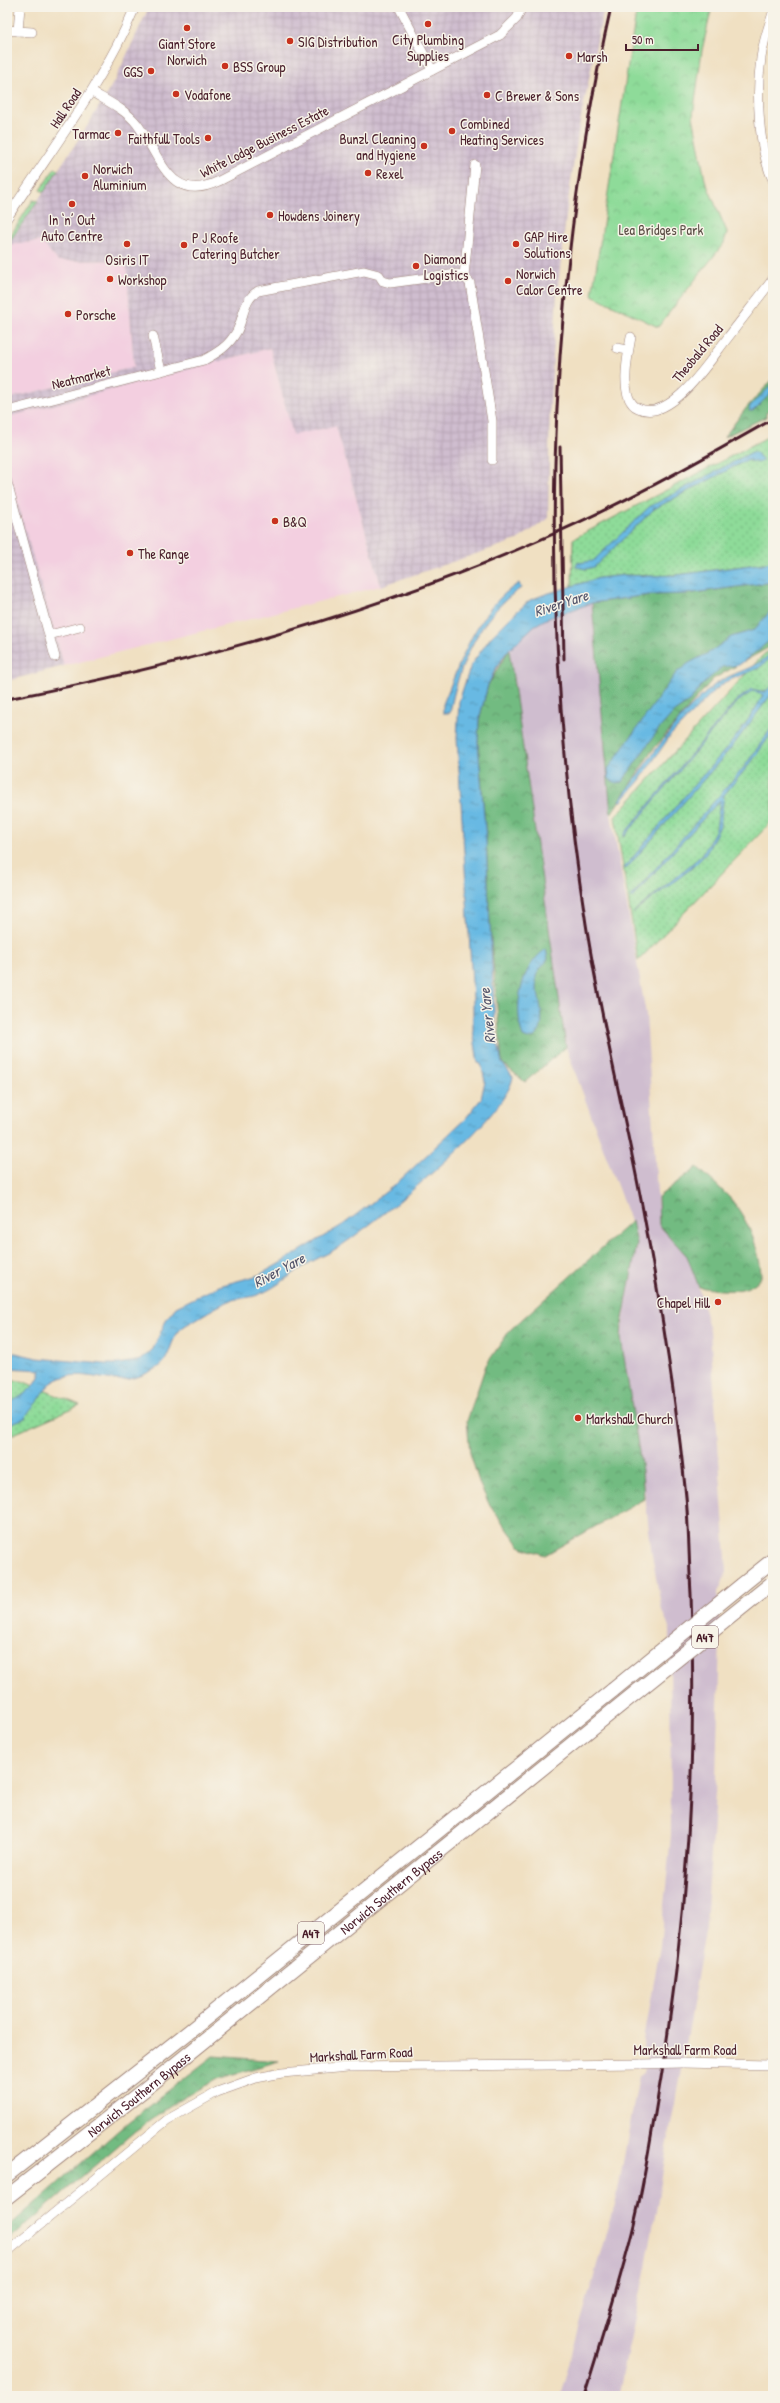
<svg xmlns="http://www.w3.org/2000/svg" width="780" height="2403" font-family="'Patrick Hand',sans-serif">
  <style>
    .built { fill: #f3cfe0 }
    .industrial { fill: url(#industrial-grid) }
    .railway { fill: #cfbdcf }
    .grass { fill: url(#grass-dots); stroke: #6c7d62 }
    .forest { fill: url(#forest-crowns); stroke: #5e6d56 }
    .park { fill: url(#park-crowns); stroke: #6c7d62 }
    .water { fill: url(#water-ripples); stroke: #596c87 }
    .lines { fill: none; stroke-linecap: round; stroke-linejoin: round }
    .minor-casing { stroke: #9d8076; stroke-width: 10 }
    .highway-casing { stroke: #9d8076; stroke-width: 16 }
    .minor { stroke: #fff; stroke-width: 9 }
    .highway { stroke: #fff; stroke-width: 14 }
    .rail { stroke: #4a1f2b; stroke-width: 3 }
    .minor-bridge-casing { stroke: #9d8076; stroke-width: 10; stroke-linecap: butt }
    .highway-bridge-casing { stroke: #9d8076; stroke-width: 16; stroke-linecap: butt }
    .minor-bridge { stroke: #fff; stroke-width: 9 }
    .highway-bridge { stroke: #fff; stroke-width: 14 }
    .poi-dot { fill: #c8321e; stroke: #f7f3e8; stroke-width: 1.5 }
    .labels { text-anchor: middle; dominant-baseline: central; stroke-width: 3; stroke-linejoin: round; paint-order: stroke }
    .shield { fill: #f7f3e8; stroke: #7e5f64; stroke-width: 1 }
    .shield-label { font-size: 13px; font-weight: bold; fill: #4a1f2b }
    .poi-label { font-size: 14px; fill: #4a1f2b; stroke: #f7f3e8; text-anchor: start }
    .street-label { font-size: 14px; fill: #4a1f2b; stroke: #f7f3e8 }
    .park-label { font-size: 14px; fill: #5b4e46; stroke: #f7f3e8 }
    .water-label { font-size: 15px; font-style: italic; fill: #54556b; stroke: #f7f3e8 }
  </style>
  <defs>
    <pattern id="industrial-grid" width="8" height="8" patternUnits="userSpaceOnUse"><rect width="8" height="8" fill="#cfbdcf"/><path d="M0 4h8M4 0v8" fill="none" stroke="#b3a2b2"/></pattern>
    <pattern id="grass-dots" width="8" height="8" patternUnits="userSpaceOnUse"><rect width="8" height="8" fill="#8edb99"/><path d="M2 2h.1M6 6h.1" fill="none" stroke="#7cbc84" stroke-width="1.8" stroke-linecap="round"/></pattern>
    <pattern id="forest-crowns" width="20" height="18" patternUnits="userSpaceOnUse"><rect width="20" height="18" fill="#72bb81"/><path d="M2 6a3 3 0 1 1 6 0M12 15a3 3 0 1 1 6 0" fill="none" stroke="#60976a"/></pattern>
    <pattern id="park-crowns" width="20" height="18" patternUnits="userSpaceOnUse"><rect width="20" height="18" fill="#8edb99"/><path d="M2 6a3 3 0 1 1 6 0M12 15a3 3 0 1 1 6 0" fill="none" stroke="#7cbc84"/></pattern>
    <pattern id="water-ripples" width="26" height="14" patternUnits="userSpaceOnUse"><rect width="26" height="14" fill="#68b9e3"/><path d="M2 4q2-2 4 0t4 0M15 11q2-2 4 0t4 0" fill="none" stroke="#5896b8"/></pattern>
  </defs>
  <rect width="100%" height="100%" fill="#f7f3e8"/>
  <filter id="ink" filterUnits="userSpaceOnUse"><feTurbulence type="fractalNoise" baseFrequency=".025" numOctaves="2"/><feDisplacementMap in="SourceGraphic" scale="8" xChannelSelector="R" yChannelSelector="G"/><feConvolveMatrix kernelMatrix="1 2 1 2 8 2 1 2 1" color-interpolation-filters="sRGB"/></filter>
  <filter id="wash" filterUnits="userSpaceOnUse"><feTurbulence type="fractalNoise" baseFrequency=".012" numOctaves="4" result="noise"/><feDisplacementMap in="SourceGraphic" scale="16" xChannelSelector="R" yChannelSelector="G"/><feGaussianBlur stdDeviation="0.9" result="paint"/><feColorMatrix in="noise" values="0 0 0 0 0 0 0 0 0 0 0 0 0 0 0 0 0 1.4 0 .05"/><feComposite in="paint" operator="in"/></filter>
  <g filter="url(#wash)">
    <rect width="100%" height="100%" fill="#f0e0c2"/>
    <g class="built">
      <polygon points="41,241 58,261 126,260 134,367 7,399 7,245"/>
      <polygon points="270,348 293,434 336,426 381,586 64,666 7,466 7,417"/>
    </g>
    <g class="industrial">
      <polygon points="149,7 604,7 579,127 567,208 557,294 550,404 548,519 517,540 381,586 336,426 293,435 270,348 7,417 7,399 134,367 126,260 58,261 41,241 8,245 86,128 115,80"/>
      <polygon points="7,466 64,666 7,681"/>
    </g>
    <polygon class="railway" points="592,603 611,814 646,1014 659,1225 687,1256 695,1275 710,1331 727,1572 718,1592 720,1638 716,1778 706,1926 646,2267 618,2396 560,2396 618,2190 639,2075 644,2073 647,2054 643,2047 660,1946 671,1835 670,1630 662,1611 652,1555 642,1471 621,1338 636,1237 565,1045 509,650 534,626 546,619"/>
    <g class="grass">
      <polygon points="55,168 58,170 44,192 40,190"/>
      <polygon points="33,200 38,201 7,245 7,241"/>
      <polygon points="773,434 773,562 677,575 650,576 625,575 599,578 572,586 573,539"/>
      <polygon points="773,647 773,820 638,961 615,817 762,656"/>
      <polygon points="7,1381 22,1381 80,1405 7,1437"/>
    </g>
    <g class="forest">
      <polygon points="773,379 773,408 766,413 766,417 724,437 747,407"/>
      <polygon points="773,582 773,645 713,679 651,752 611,814 592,603 649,595 686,594"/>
      <polygon points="509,650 566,1047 525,1082 502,1063 490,928 486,839 478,742 479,720 488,685"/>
      <path d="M697,1167C708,1177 719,1187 729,1197C747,1217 761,1251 761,1277C748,1296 718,1290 699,1287L687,1256L659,1225L658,1197Z"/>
      <polygon points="632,1221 637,1244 622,1324 621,1338 642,1471 644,1499 545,1555 521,1547 490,1506 480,1485 470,1453 467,1421 486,1365 510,1330"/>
      <polygon points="213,2056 279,2061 217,2079 175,2103 135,2131 7,2241 7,2228 128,2122"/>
    </g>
    <polygon class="park" points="637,7 712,7 702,50 693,116 705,180 727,232 724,243 658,327 592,295"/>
    <g class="water">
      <polygon points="773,384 773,391 753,411 749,411 750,406"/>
      <polygon points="752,452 756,452 763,461 758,463 747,460 654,509 594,567 586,569 576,567 577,563 593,561 649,507"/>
      <path d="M773,562V582L686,594L649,595L592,603L546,619L534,626L506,653L495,670L488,685L479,720L478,742L486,839L495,1029L502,1063L513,1077C507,1118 375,1223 339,1247C327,1255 314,1259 303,1267C289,1276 275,1288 260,1294C249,1299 237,1297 227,1302C213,1308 199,1318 186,1325C168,1336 172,1361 157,1368C146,1374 131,1381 118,1380C97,1379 73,1369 53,1382C46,1386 43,1395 38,1401C32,1407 29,1411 25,1418L7,1425V1421L13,1417L7,1416V1404C21,1397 38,1387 41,1370L7,1368V1351L37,1358L105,1364H118L141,1360L153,1349L167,1318L176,1307L219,1286L259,1275L277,1265L344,1224L396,1184L466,1118L481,1099L485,1081L481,1064L478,1063L473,1030V999L457,738L459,701L471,665L491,637L512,616L530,600L546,594L599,578L625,575L650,576L677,575Z"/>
      <path d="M519,583L521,588C480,615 458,666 450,713H443V704C462,659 476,610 519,583Z"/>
      <polygon points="773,608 773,638 739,665 722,667 701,686 690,701 674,712 658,730 622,782 616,783 609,779 608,769 676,673 689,663 710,652 731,637 754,630"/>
      <path d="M773,651V656L759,668L725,682L714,691L670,736L640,780L621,802L620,800C649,760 675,718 713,686C732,671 757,670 773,651Z"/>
      <path d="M773,685V692L732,747L626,869L624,868C647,840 671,812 695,784C720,756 746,728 763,695L753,691L736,703L624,837V834L736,701L752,689L765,692Z"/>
      <polygon points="773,726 773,731 753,760 724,795 720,826 706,854 692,868 633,913 702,855 716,829 720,800 632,898 630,898 744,767"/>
      <path d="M546,949L548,959C544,965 537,971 536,977C535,992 554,1035 528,1039L523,1037C513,1007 520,967 546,949Z"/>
    </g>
  </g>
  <g filter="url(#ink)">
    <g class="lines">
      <g class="minor-casing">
        <g id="minor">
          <polyline points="20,7 18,31 32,32"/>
          <polyline points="399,7 432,70"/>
          <path d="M773,13C768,28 763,42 761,58C756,92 758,148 773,180"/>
          <polyline points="7,30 18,31"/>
          <path d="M92,92C107,101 126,110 137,124C161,156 169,205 219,181L500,35L517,18L522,7"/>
          <path d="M7,218C52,148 103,84 135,7"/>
          <polyline points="464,276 475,165"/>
          <polyline points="153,336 161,371"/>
          <path d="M631,337C628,354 618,399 638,408C670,424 710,360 726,340C742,319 758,299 773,279"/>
          <polyline points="617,348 628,350"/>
          <path d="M7,411L204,360C217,353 229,346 237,331C244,317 243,300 258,291L364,271L379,275L383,281L390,283L457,274L464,276L470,283L492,421V460"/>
          <polyline points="7,482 55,657"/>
          <polyline points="49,635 80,627"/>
          <polyline points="682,2063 773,2065"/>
          <polyline points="7,2252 167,2120 217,2092 256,2078 282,2073 348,2067 642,2064"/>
        </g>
      </g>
      <g class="highway-casing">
        <g id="highway">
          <polyline points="742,1585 773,1560"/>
          <polyline points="7,2175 190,2031 613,1690"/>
          <path id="s1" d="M7,2197L145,2089L639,1690"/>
        </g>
      </g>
      <use href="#minor" class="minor"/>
      <use href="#highway" class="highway"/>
      <g class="rail">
        <polyline points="560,447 564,659"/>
        <path d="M7,699C187,664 366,616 535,542C617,507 696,463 773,419"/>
        <path d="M584,2396C601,2342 618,2288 632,2233C645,2182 652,2129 661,2078C687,1918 697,1756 691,1594C689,1562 689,1529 686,1497C677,1405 662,1312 645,1221C627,1122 601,1023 586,924C538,620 543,307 611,7"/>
      </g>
      <g class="minor-bridge-casing">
        <polyline id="minor-bridge" points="642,2064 682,2063"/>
      </g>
      <g class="highway-bridge-casing">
        <g id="highway-bridge">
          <polyline points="613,1690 742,1585"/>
          <polyline points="639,1690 771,1584"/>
        </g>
      </g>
      <use href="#minor-bridge" class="minor-bridge"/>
      <use href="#highway-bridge" class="highway-bridge"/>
    </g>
  </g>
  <g class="poi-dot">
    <circle cx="428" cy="24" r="4"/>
    <circle cx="187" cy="28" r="4"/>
    <circle cx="290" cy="41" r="4"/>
    <circle cx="569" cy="56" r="4"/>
    <circle cx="225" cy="66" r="4"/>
    <circle cx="151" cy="71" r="4"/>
    <circle cx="176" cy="94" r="4"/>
    <circle cx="487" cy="95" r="4"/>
    <circle cx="452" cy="131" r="4"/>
    <circle cx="118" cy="133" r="4"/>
    <circle cx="208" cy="138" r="4"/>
    <circle cx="424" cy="146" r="4"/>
    <circle cx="368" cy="173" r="4"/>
    <circle cx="85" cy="176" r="4"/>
    <circle cx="72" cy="204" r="4"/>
    <circle cx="270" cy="215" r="4"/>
    <circle cx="127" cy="244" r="4"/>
    <circle cx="516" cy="244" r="4"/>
    <circle cx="184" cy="245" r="4"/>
    <circle cx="416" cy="266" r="4"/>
    <circle cx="110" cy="279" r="4"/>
    <circle cx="508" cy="281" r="4"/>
    <circle cx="68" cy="314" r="4"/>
    <circle cx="275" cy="521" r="4"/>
    <circle cx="130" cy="553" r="4"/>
    <circle cx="718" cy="1302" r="4"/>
    <circle cx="578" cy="1418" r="4"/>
  </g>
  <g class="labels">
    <g class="shield">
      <rect x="692" y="1626" width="26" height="22" rx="3"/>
      <rect x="298" y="1922" width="26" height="22" rx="3"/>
    </g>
    <g class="shield-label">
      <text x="705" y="1637">A47</text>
      <text x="311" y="1933">A47</text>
    </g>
    <g class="poi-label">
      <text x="428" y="39" text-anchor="middle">City Plumbing<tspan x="428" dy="16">Supplies</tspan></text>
      <text x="298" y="41">SIG Distribution</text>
      <text x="187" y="43" text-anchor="middle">Giant Store<tspan x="187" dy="16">Norwich</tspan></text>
      <text x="577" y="56">Marsh</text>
      <text x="233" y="66">BSS Group</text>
      <text x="143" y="71" text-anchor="end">GGS</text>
      <text x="184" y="94">Vodafone</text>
      <text x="495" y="95">C Brewer &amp; Sons</text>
      <text x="460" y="123">Combined<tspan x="460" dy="16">Heating Services</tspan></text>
      <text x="110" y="133" text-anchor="end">Tarmac</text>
      <text x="200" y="138" text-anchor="end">Faithfull Tools</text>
      <text x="416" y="138" text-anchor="end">Bunzl Cleaning<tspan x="416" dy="16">and Hygiene</tspan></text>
      <text x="93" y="168">Norwich<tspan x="93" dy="16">Aluminium</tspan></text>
      <text x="376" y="173">Rexel</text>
      <text x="278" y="215">Howdens Joinery</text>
      <text x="72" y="219" text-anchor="middle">In ‘n’ Out<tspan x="72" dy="16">Auto Centre</tspan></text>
      <text x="524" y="236">GAP Hire<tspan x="524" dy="16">Solutions</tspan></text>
      <text x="192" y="237">P J Roofe<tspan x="192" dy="16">Catering Butcher</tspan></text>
      <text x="424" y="258">Diamond<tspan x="424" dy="16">Logistics</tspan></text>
      <text x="127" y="259" text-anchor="middle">Osiris IT</text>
      <text x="516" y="273">Norwich<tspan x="516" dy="16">Calor Centre</tspan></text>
      <text x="118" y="279">Workshop</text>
      <text x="76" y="314">Porsche</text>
      <text x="283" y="521">B&amp;Q</text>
      <text x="138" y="553">The Range</text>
      <text x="710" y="1302" text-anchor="end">Chapel Hill</text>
      <text x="586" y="1418">Markshall Church</text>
    </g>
    <g class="street-label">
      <text transform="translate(65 108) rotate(-56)">Hall Road</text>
      <text transform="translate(264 141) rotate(-27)">White Lodge Business Estate</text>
      <text transform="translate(697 353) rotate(-50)">Theobald Road</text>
      <text transform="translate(81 377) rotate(-14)">Neatmarket</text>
      <text stroke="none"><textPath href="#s1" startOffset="491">Norwich Southern Bypass</textPath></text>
      <text x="685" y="2049">Markshall Farm Road</text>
      <text transform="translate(361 2054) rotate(-3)">Markshall Farm Road</text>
      <text stroke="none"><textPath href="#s1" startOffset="167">Norwich Southern Bypass</textPath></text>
    </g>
    <g class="park-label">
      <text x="661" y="229">Lea Bridges Park</text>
    </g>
    <g class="water-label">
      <text transform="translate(561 603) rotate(-18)">River Yare</text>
      <text transform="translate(487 1016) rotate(-96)">River Yare</text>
      <text transform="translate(279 1270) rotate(-28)">River Yare</text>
    </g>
  </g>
  <rect width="780" height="2403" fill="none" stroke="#f7f3e8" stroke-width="24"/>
  <path d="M626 44v6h72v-6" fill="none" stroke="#4a1f2b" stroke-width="2"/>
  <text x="632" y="44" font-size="12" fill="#4a1f2b" stroke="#f7f3e8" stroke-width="3" paint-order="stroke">50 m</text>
</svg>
